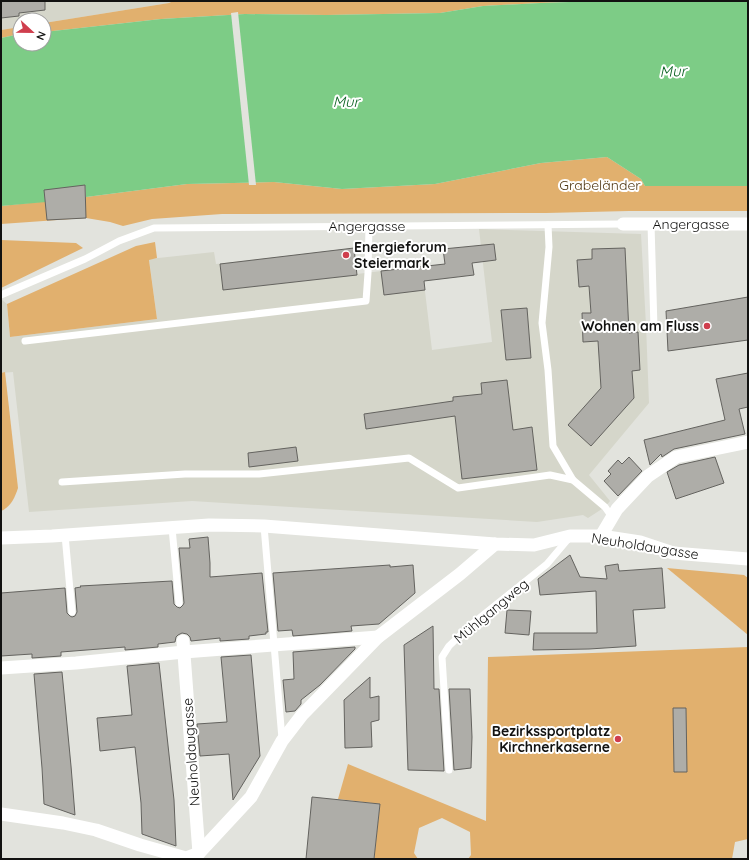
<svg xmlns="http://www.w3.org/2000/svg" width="749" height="860" font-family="Quicksand,sans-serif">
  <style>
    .built { fill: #d5d6ca }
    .green { fill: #e1b06e }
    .water { fill: #7dcc86 }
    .pier { fill: #e2e3dd }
    .building { fill: #aeada8; stroke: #64635f }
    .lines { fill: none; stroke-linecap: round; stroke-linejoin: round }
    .lane { stroke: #fff; stroke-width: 7 }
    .street { stroke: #fff; stroke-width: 13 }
    .poi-dot { fill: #cf3e4d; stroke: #fff; stroke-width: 1.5 }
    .labels { text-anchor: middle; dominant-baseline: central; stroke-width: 4; stroke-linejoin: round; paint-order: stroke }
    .park-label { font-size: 14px; fill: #513814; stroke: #fff }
    .street-label { font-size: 14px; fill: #121211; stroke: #fff }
    .poi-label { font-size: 14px; font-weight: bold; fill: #121211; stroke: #fff; text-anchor: end }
    .water-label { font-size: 15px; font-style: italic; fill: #0b6323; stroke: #fff }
  </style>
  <rect width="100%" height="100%" fill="#e2e3dd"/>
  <g class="built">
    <polygon points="1,1 173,1 169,3 44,23 44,20 20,20 20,27 1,30"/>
    <polygon points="479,229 641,234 646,325 649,403 589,475 610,501 605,507 588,518 583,515 537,522 192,501 29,512 13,372 1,373 1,299 7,304 10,337 157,319 149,259 214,252 216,264 354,248 357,274 422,266 432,350 492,342"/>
  </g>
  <g class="green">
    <polygon points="173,1 598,1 540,3 483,6 440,13 326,15 245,14 161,19 44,32 44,23 169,3"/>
    <polygon points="20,27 20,34 1,38 1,30"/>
    <polygon points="607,157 641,179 645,186 748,186 748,211 629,211 546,213 222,214 152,219 123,226 110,222 86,218 1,224 1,206 86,197 187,184 274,182 342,189 435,184 541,163"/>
    <polygon points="1,240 76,243 83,248 1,288"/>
    <polygon points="155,242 157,258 149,260 157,319 10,337 7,304 136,246"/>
    <path d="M5,372L18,488C15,497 11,507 1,511V373Z"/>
    <polygon points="667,568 744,575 748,578 748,635"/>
    <polygon points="748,647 748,839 735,842 732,859 468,859 471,855 470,832 442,818 419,828 414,853 418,859 374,859 380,804 338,799 348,764 486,821 488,657"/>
  </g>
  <polygon class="water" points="598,1 748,1 748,186 645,186 641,179 607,157 541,163 435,184 342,189 274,182 187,184 86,197 85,185 46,202 1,206 1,38 20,34 20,44 44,44 44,32 161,19 245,14 326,15 440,13 483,6 540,3"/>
  <polygon class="pier" points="238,12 256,185 249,185 231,13"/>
  <g class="building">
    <polygon points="1,1 45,1 45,10 19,13 19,16 1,18"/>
    <polygon points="85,185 86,218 47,220 44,190"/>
    <polygon points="494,244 496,260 472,263 474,275 424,281 425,290 384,295 381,271 445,264 443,249"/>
    <polygon points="354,248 357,275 223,290 220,264"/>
    <polygon points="625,248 629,333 638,332 640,370 632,371 634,398 591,446 568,425 601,388 598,341 583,342 582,313 591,313 589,286 579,287 577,260 592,259 592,249"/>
    <polygon points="748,297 748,340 668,351 666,311"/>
    <polygon points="527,308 531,358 506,360 501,310"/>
    <polygon points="748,373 748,407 739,409 745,434 674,449 662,457 661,454 650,465 644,440 725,420 716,379"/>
    <polygon points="507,380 513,430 532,427 537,470 462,479 455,416 366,429 364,414 453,401 453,397 482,394 481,383"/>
    <polygon points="296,447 298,461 249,467 248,453"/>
    <polygon points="629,457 642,471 618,496 604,481 611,474 608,471 618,460 622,464"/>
    <polygon points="715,457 724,483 676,499 667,472 679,465"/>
    <polygon points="208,537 210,563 210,577 262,573 268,632 266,632 266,634 249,636 249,639 220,641 220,638 191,641 190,637 187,634 182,633 178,635 176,637 175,642 158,644 158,647 125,650 125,647 61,652 61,656 32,658 32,654 1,656 1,593 65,588 67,613 70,616 72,617 75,616 77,612 75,588 81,587 80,586 172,581 174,604 177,607 180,608 183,605 184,603 179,548 190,548 189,539"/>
    <polygon points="570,555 580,577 607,579 605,566 618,564 619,571 662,568 665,608 633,610 636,646 589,649 533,650 534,633 597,633 596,591 540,595 538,579"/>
    <polygon points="390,565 390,567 413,565 415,593 379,624 351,626 352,631 293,636 292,630 278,631 273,573"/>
    <polygon points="507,610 531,611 529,635 505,633"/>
    <polygon points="433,626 434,689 439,689 444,771 408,770 404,645"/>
    <polygon points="355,647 355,649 320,685 301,700 301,704 295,711 286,712 283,680 294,679 293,652"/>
    <polygon points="251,655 260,756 233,800 229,754 200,756 197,724 227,722 221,657"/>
    <polygon points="159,663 174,800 176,846 142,834 141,803 135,747 100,751 97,718 132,715 127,666"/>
    <polygon points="62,672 71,766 75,815 44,804 42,768 34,674"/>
    <polygon points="370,677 370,698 379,696 379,720 371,722 372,747 345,748 344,700"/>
    <polygon points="449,689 470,689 472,737 471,768 454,770"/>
    <polygon points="673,708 686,708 687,772 674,772"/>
    <polygon points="312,797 380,804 374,859 306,859"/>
  </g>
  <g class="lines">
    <g class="lane">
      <polyline points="651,224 654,328"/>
      <polyline points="548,225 549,247 542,323 548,370 553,446 573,480"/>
      <polyline points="1,295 85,259 119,241 154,228 623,224"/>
      <polyline points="25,341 366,301 368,273 369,226"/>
      <polyline points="62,482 185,474 259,474 409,458 458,488 550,475 573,480 605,507 612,517"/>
      <polyline points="264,526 282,739"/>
      <polyline points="172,528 179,603"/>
      <polyline points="65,535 72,612"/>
      <polyline points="449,770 442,657 449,646 472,624 547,564 569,538"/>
    </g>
    <g class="street">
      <polyline points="623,224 748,224"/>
      <polyline points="601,536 617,509 648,476 676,457 748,442"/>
      <polyline points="1,538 52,536 209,525 264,526 495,544 534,545 570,536 601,536 640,542 673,553 748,559"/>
      <polyline points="183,641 199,853"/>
      <polyline points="1,668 76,663 184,652 378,637"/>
      <polyline points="1,814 63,823 96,830 140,845 186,858 199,853 251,797 282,741 302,715 378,637 460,574 495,544"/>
    </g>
  </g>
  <g class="poi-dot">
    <circle cx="346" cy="255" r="4"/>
    <circle cx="707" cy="326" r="4"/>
    <circle cx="618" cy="739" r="4"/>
  </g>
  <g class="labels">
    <g class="park-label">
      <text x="600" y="185">Grabeländer</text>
    </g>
    <g class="street-label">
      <text x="691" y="224">Angergasse</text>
      <text x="367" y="226">Angergasse</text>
      <text transform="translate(645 546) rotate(9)">Neuholdaugasse</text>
      <text transform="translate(491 611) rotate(-40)">Mühlgangweg</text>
      <text transform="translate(191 752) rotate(-94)">Neuholdaugasse</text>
    </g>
    <g class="poi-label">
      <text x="354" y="247" text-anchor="start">Energieforum<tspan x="354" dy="16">Steiermark</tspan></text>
      <text x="699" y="326">Wohnen am Fluss</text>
      <text x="610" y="731">Bezirkssportplatz<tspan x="610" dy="16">Kirchnerkaserne</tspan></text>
    </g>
    <g class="water-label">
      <text transform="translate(673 71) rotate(-2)">Mur</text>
      <text x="346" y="101">Mur</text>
    </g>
  </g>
  <rect width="749" height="860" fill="none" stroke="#121211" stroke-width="4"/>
  <g transform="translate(32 32) rotate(112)"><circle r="19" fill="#ffffff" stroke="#a0a0a0"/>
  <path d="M0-3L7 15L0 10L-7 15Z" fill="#cf3e4d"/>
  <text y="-6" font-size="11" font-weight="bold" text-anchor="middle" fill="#121211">N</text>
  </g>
</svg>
